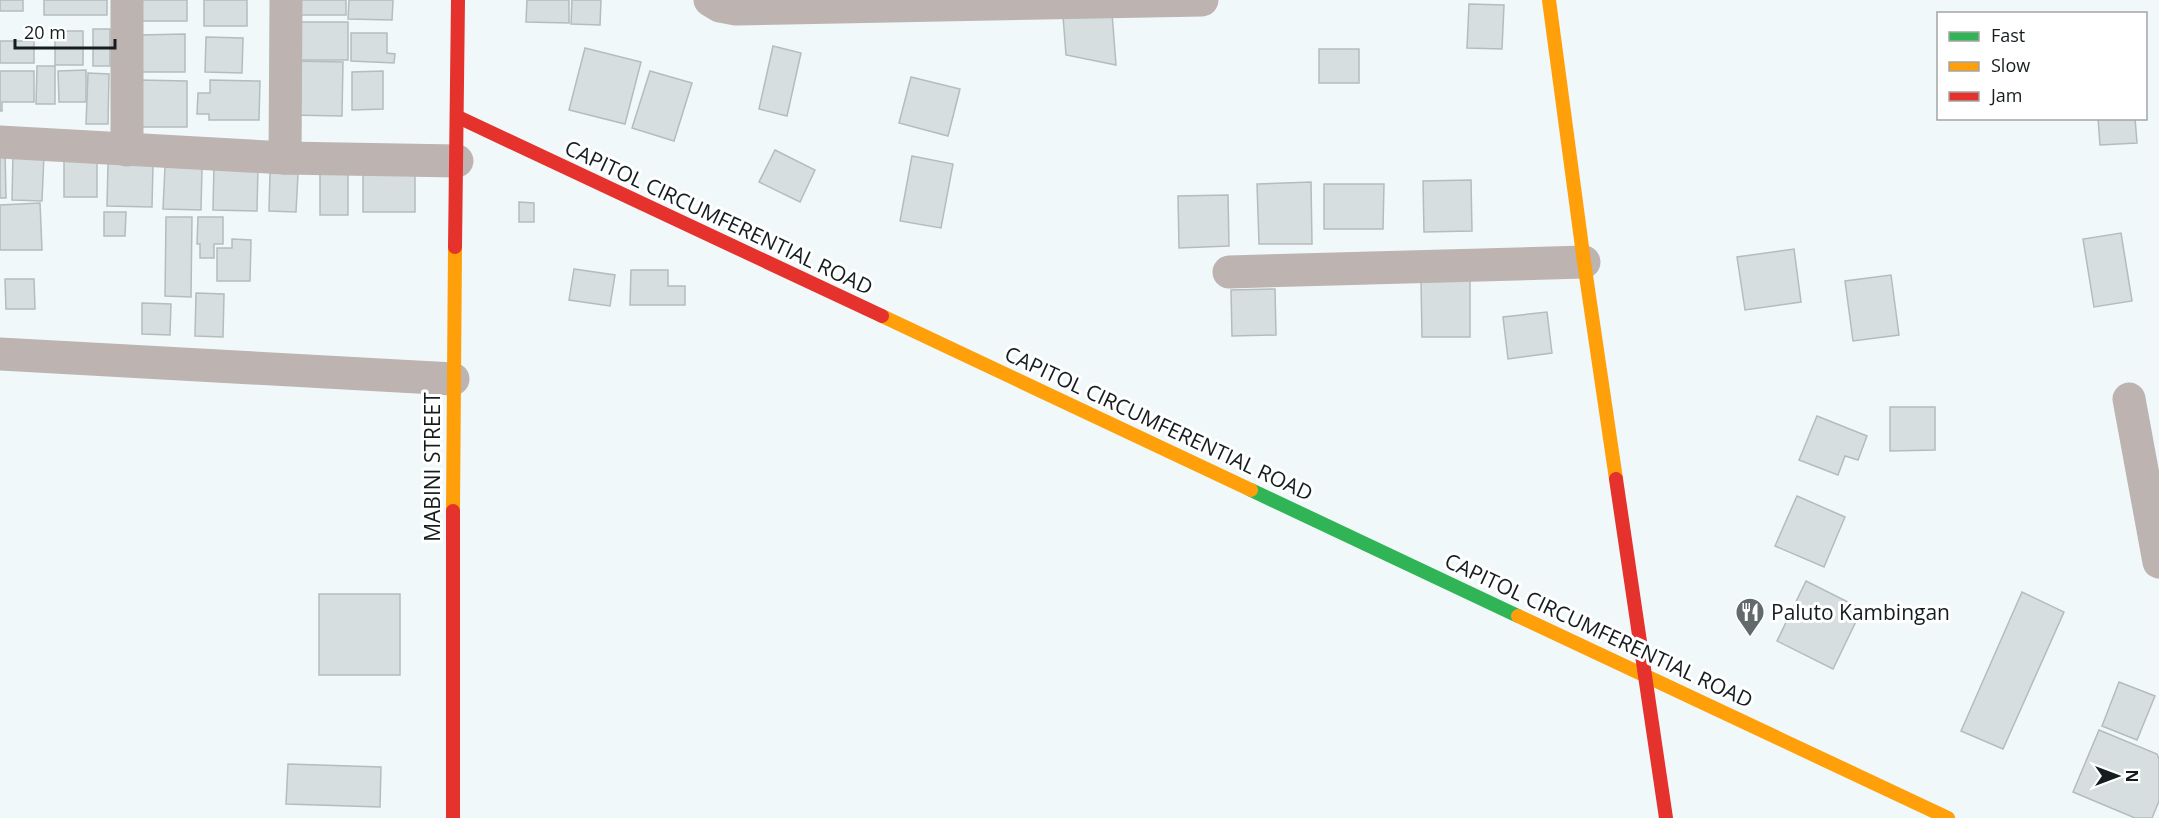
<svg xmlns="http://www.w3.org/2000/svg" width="2159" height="818" font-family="'Open Sans',sans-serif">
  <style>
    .building { fill: #d7dee0; stroke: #b4bcbe; stroke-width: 1.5 }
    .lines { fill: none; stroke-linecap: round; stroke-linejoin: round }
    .street { stroke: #bdb3b0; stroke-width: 33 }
    .fast { stroke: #30b455; stroke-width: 14 }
    .slow { stroke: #ff9f0a; stroke-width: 14 }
    .jam { stroke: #e5322d; stroke-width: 14 }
    .labels { text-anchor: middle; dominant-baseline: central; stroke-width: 6; stroke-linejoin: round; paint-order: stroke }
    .street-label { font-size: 21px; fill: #161d1f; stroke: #fff }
    .poi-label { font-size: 21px; fill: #161d1f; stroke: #fff; text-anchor: start }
  </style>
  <rect width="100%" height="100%" fill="#f0f8fa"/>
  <g class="building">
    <rect x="0" y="0" width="23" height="11"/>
    <rect x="44" y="0" width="63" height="15"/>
    <rect x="142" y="0" width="45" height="21"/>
    <rect x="204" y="0" width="43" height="26"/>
    <rect x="295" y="0" width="51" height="15"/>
    <polygon points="349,0 393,0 392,20 348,19"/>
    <polygon points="527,0 569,0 569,23 526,22"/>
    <polygon points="572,0 601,0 600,25 571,24"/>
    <polygon points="1469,4 1504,5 1502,49 1467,48"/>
    <polygon points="1112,13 1116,65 1066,55 1063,16"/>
    <rect x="295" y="22" width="53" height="38"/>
    <rect x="93" y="29" width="17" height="37"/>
    <rect x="55" y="31" width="28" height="34"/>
    <polygon points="351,33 387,33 387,53 395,54 394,63 351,61"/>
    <polygon points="185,34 185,72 140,72 140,35"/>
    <polygon points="206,37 243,38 242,73 205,72"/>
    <rect x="0" y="41" width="34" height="22"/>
    <polygon points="773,46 801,53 787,116 759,109"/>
    <polygon points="585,48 641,62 625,124 569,110"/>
    <rect x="1319" y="49" width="40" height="34"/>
    <polygon points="290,61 343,62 342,116 289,115"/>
    <polygon points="37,66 55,66 55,104 36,104"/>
    <polygon points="86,70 86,102 59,102 58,71"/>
    <polygon points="0,71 34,71 34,102 2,102 2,111 0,111"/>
    <polygon points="383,71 383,109 352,110 352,72"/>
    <polygon points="650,71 692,83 674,141 632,128"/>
    <polygon points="88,73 109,74 108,124 86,124"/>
    <polygon points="911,77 960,89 948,136 899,123"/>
    <polygon points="140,80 187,81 187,127 140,127"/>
    <polygon points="210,80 260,81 259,120 209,120 209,114 197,114 198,93 210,93"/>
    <polygon points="2098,118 2135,118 2137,143 2100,145"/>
    <polygon points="775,150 815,170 800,202 759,182"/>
    <polygon points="0,152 5,152 6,198 0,198"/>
    <polygon points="13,153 44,154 42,201 12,200"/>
    <rect x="64" y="155" width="33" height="42"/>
    <polygon points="912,156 953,164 941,228 900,221"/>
    <polygon points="108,163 153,164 152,207 107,206"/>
    <polygon points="214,164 258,166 257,211 213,210"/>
    <polygon points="165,167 202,168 201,210 163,209"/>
    <rect x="320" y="172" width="28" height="43"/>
    <polygon points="270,173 298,174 296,212 269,211"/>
    <rect x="363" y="175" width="52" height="37"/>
    <polygon points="1471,180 1472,231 1424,232 1423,181"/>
    <polygon points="1311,182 1312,244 1259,244 1257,184"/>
    <polygon points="1324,184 1384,184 1383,229 1324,229"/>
    <polygon points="1228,195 1229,246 1179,248 1178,196"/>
    <polygon points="519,202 534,203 534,222 519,222"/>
    <polygon points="40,203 42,250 0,250 0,205"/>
    <polygon points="104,212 126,212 125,236 104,236"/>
    <polygon points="166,217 192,217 191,297 165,296"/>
    <polygon points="198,217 223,217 223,244 214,244 214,258 200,258 200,244 197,244"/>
    <polygon points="2121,233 2132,301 2094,307 2083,239"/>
    <polygon points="232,239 251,240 250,281 217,281 217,248 232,248"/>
    <polygon points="1794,249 1801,302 1745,310 1737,257"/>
    <polygon points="574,269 615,275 610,306 569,300"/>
    <polygon points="631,270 668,270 668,286 685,286 685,305 630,305"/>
    <polygon points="1891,275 1899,335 1853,341 1845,281"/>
    <polygon points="5,279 34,279 35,309 6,309"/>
    <polygon points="1421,280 1470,280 1470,337 1422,337"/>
    <polygon points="1275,289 1276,335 1232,336 1231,290"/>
    <polygon points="196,293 224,294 223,337 195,336"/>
    <polygon points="142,303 171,304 170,335 142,334"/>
    <polygon points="1547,312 1552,353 1508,359 1503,317"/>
    <polygon points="1890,407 1935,407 1935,450 1890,451"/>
    <polygon points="1817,416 1867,436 1858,460 1845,456 1838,475 1799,460"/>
    <polygon points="1797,496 1845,517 1824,567 1775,546"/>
    <polygon points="1806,581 1862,609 1833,669 1777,641"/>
    <polygon points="2022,592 2064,612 2003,749 1961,731"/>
    <rect x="319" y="594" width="81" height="81"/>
    <polygon points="2119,682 2155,696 2137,740 2102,726"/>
    <polygon points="2099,730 2157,754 2159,759 2159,801 2152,818 2135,818 2073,792"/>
    <polygon points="288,764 381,767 380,807 286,804"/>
  </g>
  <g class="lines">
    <g class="street">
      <polyline points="127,0 127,150"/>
      <polyline points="710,0 720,6 736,9 1202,0"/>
      <polyline points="0,142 285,158 457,161"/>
      <polyline points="285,158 286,0"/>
      <polyline points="1229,272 1584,262"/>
      <polyline points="0,354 453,379"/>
      <polyline points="2129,399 2159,562"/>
    </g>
    <polyline class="fast" points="1251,490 1518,616"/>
    <g class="slow">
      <polyline points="1549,0 1584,262 1616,479"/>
      <polyline points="882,316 1251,490"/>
      <polyline points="453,511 455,247"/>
      <polyline points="1518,616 1948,818"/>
    </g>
    <g class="jam">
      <polyline points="458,117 882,316"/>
      <polyline points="455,247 458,0"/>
      <polyline points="1616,479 1666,818"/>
      <polyline points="453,511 453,818"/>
    </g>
  </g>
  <defs>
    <g id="restaurant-pin" transform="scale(1.5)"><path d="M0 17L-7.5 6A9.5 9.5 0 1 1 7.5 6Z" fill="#626a6c" stroke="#fff"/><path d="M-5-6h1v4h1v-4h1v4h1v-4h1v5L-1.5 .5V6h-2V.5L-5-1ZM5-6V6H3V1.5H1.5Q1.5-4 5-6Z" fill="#fff"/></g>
  </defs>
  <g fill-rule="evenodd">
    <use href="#restaurant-pin" x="1750" y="612"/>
  </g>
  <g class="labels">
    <g class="street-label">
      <text transform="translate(719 217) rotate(25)">CAPITOL CIRCUMFERENTIAL ROAD</text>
      <text transform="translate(1159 423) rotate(25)">CAPITOL CIRCUMFERENTIAL ROAD</text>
      <text transform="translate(432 467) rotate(-90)">MABINI STREET</text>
      <text transform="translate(1599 630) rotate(25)">CAPITOL CIRCUMFERENTIAL ROAD</text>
    </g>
    <g class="poi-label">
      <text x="1771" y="612">Paluto Kambingan</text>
    </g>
  </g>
  <rect x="1937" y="12" width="210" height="108" fill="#ffffff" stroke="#a2a5a5" stroke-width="1.5"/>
  <rect x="1949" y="32" width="30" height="9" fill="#30b455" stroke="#a2a5a5" stroke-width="1.5"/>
  <text x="1991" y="42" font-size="18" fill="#161d1f">Fast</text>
  <rect x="1949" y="62" width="30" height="9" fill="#ff9f0a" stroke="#a2a5a5" stroke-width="1.5"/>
  <text x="1991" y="72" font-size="18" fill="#161d1f">Slow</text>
  <rect x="1949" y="92" width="30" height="9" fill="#e5322d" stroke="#a2a5a5" stroke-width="1.5"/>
  <text x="1991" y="102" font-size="18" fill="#161d1f">Jam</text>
  <g transform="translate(2117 776) rotate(90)" stroke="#ffffff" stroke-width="4.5" paint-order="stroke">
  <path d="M0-4.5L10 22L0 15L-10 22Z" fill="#161d1f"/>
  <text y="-9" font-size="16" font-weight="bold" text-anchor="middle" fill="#161d1f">N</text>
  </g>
  <path d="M15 39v9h100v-9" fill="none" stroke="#161d1f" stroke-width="3"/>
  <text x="24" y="39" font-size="18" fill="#161d1f" stroke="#ffffff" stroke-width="4.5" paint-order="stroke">20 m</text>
</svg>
